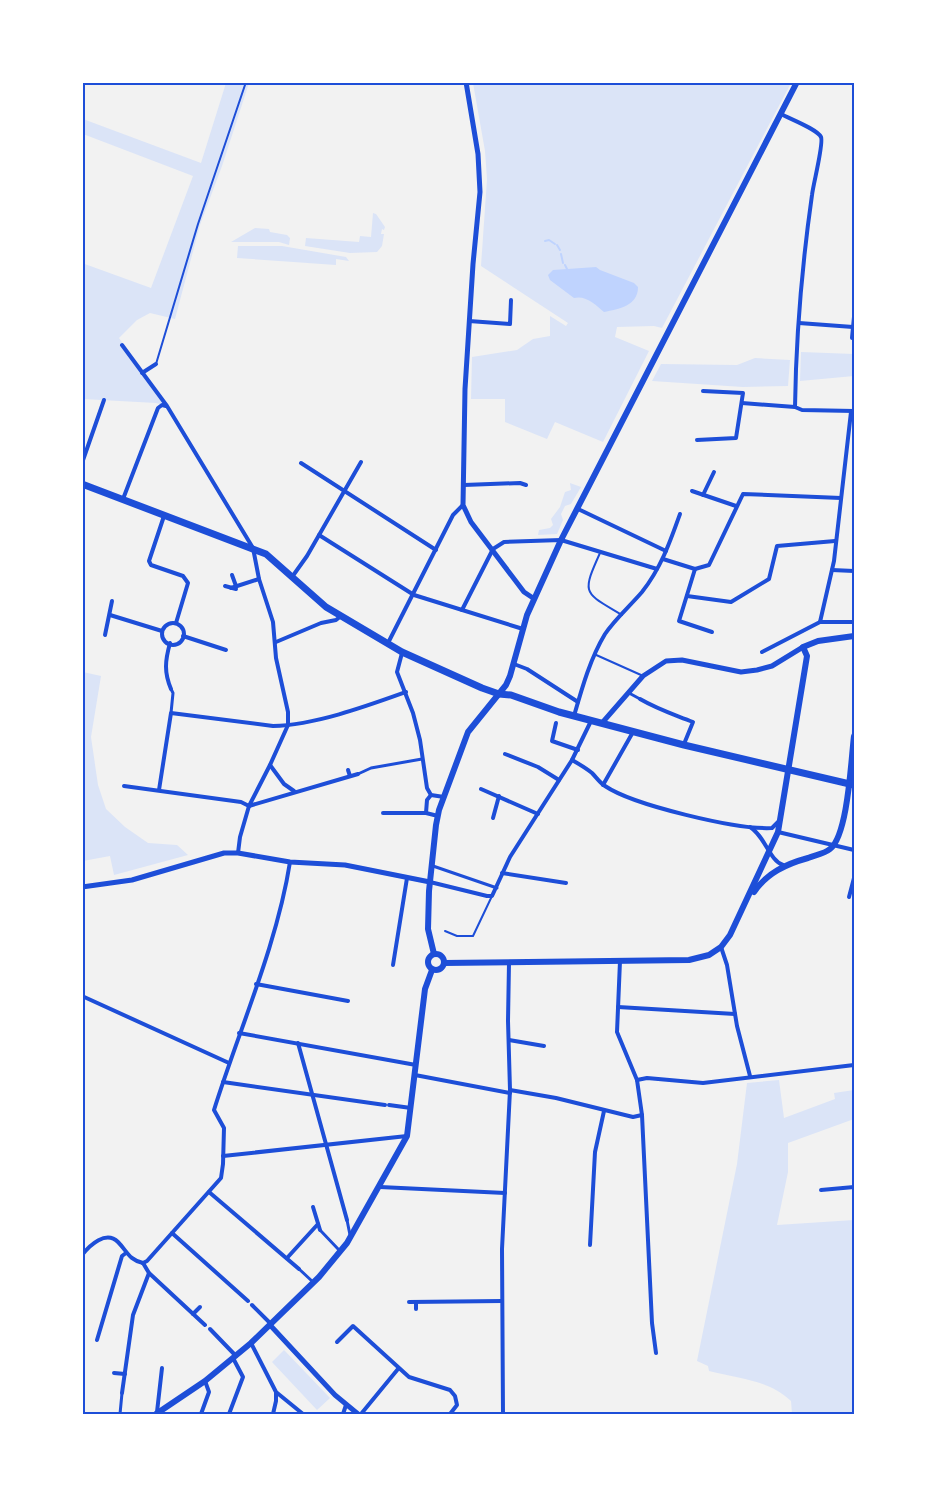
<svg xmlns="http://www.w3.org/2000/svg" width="937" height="1497" font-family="'DM Sans',sans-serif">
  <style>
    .green { fill: #dbe4f7 }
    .water { fill: #bfd3fe }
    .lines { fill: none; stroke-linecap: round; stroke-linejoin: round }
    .stream { stroke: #bfd3fe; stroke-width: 2 }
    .service { stroke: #1d4ed8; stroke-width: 2 }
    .pedestrian { stroke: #1d4ed8; stroke-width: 3 }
    .minor { stroke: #1d4ed8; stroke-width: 4 }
    .tertiary { stroke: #1d4ed8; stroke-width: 5 }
    .secondary { stroke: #1d4ed8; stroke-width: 6 }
    .primary { stroke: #1d4ed8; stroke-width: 7 }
    .neatline { fill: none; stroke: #1d4ed8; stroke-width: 2 }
  </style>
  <rect width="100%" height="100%" fill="#f2f2f2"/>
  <g class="green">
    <polygon points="226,83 249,83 222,166 200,225 175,319 150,313 137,320 119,338 167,406 156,403 83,399 82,263 151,288 193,176 83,134 83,119 201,163"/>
    <polygon points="473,83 791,83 662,328 654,326 617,327 615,337 649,351 603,442 555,422 547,439 505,422 505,399 471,399 472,357 517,350 533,339 550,336 550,316 566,326 568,323 481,266 487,179 485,151"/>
    <polygon points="373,213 376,214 385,227 384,230 382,229 381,234 384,234 382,246 377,252 350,253 305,246 306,238 359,242 360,236 371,237"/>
    <polygon points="255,228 269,229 270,232 287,235 290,238 289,245 279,242 231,242"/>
    <polygon points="238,246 282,246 346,257 349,261 336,259 336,265 237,258"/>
    <polygon points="801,352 854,354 854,376 800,381"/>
    <polygon points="755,358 790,360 788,386 743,387 652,381 661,364 737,365"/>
    <polygon points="570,483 581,487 571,504 565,506 561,514 563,520 557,534 538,535 539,530 550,528 553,525 551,519 560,507 565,492 571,490"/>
    <polygon points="83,672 101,676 91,737 98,785 106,809 125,827 148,843 177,845 188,855 114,875 110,856 83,861"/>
    <path d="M779,1080L784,1118L835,1099L834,1093L854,1090V1119L788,1143V1172L777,1225L854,1220V1414H792L791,1401C767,1379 739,1379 709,1371L708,1366L697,1361L737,1164L747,1083Z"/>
    <polygon points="284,1350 330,1398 317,1410 272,1362"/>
  </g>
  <path class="water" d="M596,267L600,270L634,283L638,287C638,306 619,309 604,312C596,305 586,295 574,298L550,280L548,275L553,270Z"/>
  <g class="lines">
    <g class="stream">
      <polyline points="545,241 549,240 555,244"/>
      <polyline points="557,245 560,250"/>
      <polyline points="561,254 563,263"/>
      <polyline points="565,265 567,269"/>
    </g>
    <g class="service">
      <polyline points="156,364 198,224 246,82"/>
      <path d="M600,553C581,595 584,592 622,615"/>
      <polyline points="594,654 641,675"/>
      <polyline points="445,931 457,936 473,936 492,896"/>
    </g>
    <g class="pedestrian">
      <polyline points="629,693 640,699"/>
      <polyline points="171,713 173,693 171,689"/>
      <polyline points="358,774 371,768 422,759"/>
      <polyline points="433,866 497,888"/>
      <polyline points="347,1220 350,1235"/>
      <polyline points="320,1230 339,1250"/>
      <polyline points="299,1269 313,1282"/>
      <polyline points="120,1414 122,1393"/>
    </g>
    <g class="minor">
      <path d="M781,114C790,119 817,129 821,137C824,143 813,185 812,195C802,265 796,336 795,407L802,410L854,411"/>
      <polyline points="469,321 510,324 511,300"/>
      <polyline points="799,323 853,327"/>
      <polyline points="852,338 854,317"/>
      <polyline points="122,345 167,406 253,548 259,579 273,622 276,658 288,712 288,725 270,765 249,806 240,837 238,853"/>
      <polyline points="142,373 156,364"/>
      <polyline points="742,403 795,407"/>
      <polyline points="697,440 736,438 743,393 703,391"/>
      <polyline points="82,463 104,400"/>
      <polyline points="301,463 436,550"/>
      <polyline points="464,485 520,483 526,485"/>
      <polyline points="692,491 736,506"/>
      <polyline points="703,495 714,472"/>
      <polyline points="123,499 158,408 162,405 166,406"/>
      <polyline points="578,509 666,551"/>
      <polyline points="164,516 149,561 151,565 183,576 188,583 176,623"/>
      <polyline points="319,535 414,595 523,629"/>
      <polyline points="663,559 695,569 709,565 743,494 841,498"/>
      <polyline points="695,569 679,621 712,632"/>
      <polyline points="832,570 854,571"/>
      <polyline points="232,575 236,586"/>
      <polyline points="292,577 307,556 361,462"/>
      <polyline points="225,586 236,589"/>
      <polyline points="231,588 259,579"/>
      <polyline points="687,596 731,602 769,579 777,546 835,541"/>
      <polyline points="462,610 493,549 504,542 561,540 657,569"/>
      <polyline points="110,615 162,631"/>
      <polyline points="820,622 834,561 851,412"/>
      <circle cx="173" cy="634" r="11"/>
      <polyline points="105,635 112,601"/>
      <polyline points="183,636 226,650"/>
      <polyline points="276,642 321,623 336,620 341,616"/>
      <path d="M170,643C165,661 164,672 171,689"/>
      <polyline points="388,643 453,515 463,505"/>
      <polyline points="762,652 820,622 854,622"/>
      <polyline points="402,653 397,672 413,713 420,740 427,788 431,795 444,797"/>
      <polyline points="514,664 527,669 578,702"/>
      <path d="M640,699C659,710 673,714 693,722L684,744"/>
      <path d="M574,716C582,688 590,659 605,634C615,619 630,606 642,592C661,568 670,542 680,514"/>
      <polyline points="556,723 552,741 578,750"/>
      <polyline points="505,754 538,767 559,780"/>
      <path d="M572,760C579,764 586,768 592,773C596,777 600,783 605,786C633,805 737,830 772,828L778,822"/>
      <polyline points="270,765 284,784 294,791"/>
      <polyline points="348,770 350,776"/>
      <polyline points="603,785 633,732"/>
      <polyline points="124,786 241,802 249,806"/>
      <polyline points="481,789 538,814"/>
      <path d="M159,790L171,713L273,726C315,725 367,706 406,692"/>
      <polyline points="249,806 358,774"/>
      <polyline points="383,813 426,813 438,816"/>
      <polyline points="426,813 427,800 431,795"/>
      <polyline points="493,818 499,796"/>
      <path d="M750,827C765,836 769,860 783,865"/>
      <polyline points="778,832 854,850"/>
      <polyline points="502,873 566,883"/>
      <polyline points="430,882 487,896 492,896 510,857 572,760 591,721"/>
      <polyline points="849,897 854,878"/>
      <polyline points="721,947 727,965 737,1026 750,1076"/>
      <polyline points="620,961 617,1032 637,1080 642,1115 652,1323 656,1353"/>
      <polyline points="393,965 407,878"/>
      <polyline points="256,984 348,1001"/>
      <polyline points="82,996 229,1063"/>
      <polyline points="618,1007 735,1014"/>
      <polyline points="239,1033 416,1065"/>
      <polyline points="509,1040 544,1046"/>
      <polyline points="298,1043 347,1220"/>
      <polyline points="415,1075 510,1093"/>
      <polyline points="637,1080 647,1078 703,1083 854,1065"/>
      <polyline points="223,1082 385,1105"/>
      <polyline points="510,1090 556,1098 633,1117 642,1115"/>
      <polyline points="389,1105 411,1108"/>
      <polyline points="223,1156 407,1136"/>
      <polyline points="380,1187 505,1193"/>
      <polyline points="821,1190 854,1187"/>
      <polyline points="209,1192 299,1269"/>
      <polyline points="313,1207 320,1230"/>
      <polyline points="172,1233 248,1301"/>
      <polyline points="590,1245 595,1152 604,1111"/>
      <path d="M82,1255C90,1245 106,1230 118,1242C127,1251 129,1260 143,1263"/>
      <polyline points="287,1258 318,1224"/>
      <path d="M143,1263L147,1261L221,1178L223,1164L224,1128L214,1110C239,1030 277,945 290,862"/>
      <polyline points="143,1263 149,1273 205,1325"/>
      <polyline points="409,1302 502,1301"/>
      <polyline points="252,1305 271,1324"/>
      <polyline points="416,1309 416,1302"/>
      <polyline points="193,1314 200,1307"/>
      <polyline points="210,1329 236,1356"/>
      <polyline points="97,1340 122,1256 126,1253"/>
      <polyline points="337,1342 353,1326 409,1377 450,1390 455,1396 457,1405 450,1414"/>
      <polyline points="251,1343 276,1392 303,1414"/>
      <polyline points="114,1373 125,1374"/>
      <polyline points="122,1393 133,1315 149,1273"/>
      <polyline points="157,1412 162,1368"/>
      <polyline points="201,1414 209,1392 205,1381"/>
      <polyline points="229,1414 243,1377 233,1358"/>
      <polyline points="273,1414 276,1401 276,1393"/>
      <polyline points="343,1414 346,1405"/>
      <polyline points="361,1414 398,1369"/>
      <polyline points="503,1414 502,1249 510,1090 508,1021 509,963"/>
    </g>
    <g class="tertiary">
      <polyline points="466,82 478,154 480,192 473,264 465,389 463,505 471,522 524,592 533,598"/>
      <polyline points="602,723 643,676 666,661 682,660 741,672 757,670 772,666 803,647"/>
      <polyline points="82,887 132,880 224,853 238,853 290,862 345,865 430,882"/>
      <polyline points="270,1325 335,1395 358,1414"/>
    </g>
    <g class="secondary">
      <path d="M754,892C767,873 786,864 808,858C815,855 824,854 830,849C848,835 851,760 854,736"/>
      <circle cx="436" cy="962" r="8"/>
      <polyline points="434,954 428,929 429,891 436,825 439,810 468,732 506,685 510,676 527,615 561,540 797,82"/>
      <polyline points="444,963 689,960 709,955 721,947 730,935 778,832 807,656 803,647 818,641 854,636"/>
      <polyline points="156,1414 205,1381 251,1343 319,1277 347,1243 407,1136 425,989 432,970"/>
    </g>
    <polyline class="primary" points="82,484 266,554 326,607 402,652 482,688 499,694 511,695 559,712 684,745 854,785"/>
  </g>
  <rect width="937" height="1497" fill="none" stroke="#ffffff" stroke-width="168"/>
  <rect x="84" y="84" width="769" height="1329" class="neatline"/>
</svg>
